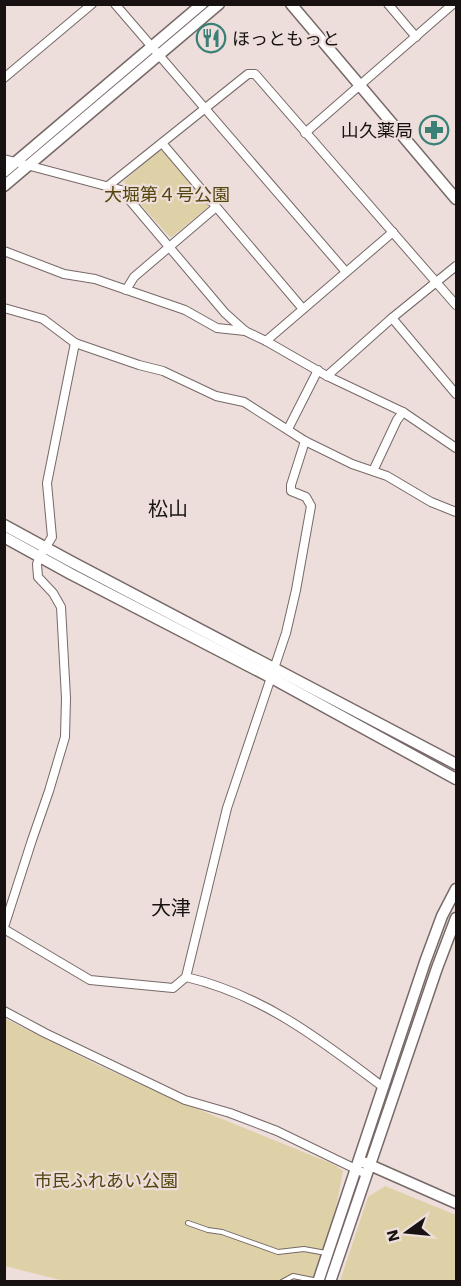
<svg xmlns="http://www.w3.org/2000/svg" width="461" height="1286" font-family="'Work Sans','Noto Sans JP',sans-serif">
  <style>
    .green { fill: #dfd1a7 }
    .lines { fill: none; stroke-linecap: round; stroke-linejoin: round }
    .lane-casing { stroke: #766967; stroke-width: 6 }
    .street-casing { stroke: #766967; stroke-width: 10 }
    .secondary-casing { stroke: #766967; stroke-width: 13 }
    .lane { stroke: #fff; stroke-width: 4 }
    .street { stroke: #fff; stroke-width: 8 }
    .secondary { stroke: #fff; stroke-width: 10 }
    .labels { text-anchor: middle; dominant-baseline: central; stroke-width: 4.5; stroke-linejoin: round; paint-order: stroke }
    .poi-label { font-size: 18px; fill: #171211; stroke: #eddedb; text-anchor: start }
    .park-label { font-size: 18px; fill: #54450d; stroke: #eddedb }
    .neighbourhood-label { font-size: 20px; fill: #171211; stroke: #eddedb }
  </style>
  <rect width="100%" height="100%" fill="#eddedb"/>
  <g class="green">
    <polygon points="159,150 165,151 208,203 208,207 173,236 170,237 125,187 124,181"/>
    <polygon points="4,1018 100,1066 175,1100 333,1164 343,1171 327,1254 318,1281 64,1281 5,1266"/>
    <polygon points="385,1186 456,1215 456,1281 340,1281 368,1197"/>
  </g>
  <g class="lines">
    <g class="lane-casing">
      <g id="lane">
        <polyline points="188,1223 208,1230 222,1232 278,1252 304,1249 326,1253"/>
        <polyline points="282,1282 293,1276 318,1281"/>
      </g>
    </g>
    <g class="street-casing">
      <g id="street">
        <polyline points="115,4 346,272"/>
        <polyline points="388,4 416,37"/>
        <polyline points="4,78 92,4"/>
        <polyline points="305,133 453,4"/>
        <polyline points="162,143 303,309"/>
        <polyline points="4,159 121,190 225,313 245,331 266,341 327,376 403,412 456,448"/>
        <polyline points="108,186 248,74 255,74 456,305"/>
        <polyline points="4,251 64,274 95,279 185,310 217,328 245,331"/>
        <polyline points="126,290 134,277 215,208"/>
        <polyline points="4,308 43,319 75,343 139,365 163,371 216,396 244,402 305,441 352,464 387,476 431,502 456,512"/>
        <polyline points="392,318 456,394"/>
        <polyline points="266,341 393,232"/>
        <polyline points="327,376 392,318 456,266"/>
        <polyline points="288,429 318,370"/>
        <polyline points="373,471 397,420 403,412"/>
        <polyline points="4,927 32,840 49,791 65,737 66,698 61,607 53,593 38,577 37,564 40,556 52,537 47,483 75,343"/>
        <polyline points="4,929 90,980 173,988 186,977 227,808 286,633 296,590 311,506 306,497 291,491 291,485 305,441"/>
        <path d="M186,977C263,995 321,1040 383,1087"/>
        <polyline points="4,1011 45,1033 185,1100 230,1113 277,1131 366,1174"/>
      </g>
    </g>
    <g class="secondary-casing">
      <g id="secondary">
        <polyline points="291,4 456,199"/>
        <polyline points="4,172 202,4"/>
        <polyline points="4,186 219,4"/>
        <polyline points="4,525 70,561 456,764"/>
        <polyline points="4,537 71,574 270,677 456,779"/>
        <polyline points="363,1162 456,1203"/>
        <polyline points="318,1282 425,962 442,916 456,889"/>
        <polyline points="330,1282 437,968 456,918"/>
      </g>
    </g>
    <use href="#lane" class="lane"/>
    <use href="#street" class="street"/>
    <use href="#secondary" class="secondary"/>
  </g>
  <defs>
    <g id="restaurant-ring" transform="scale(1.5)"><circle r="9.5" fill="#eddedb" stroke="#3a8077" stroke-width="1.5"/><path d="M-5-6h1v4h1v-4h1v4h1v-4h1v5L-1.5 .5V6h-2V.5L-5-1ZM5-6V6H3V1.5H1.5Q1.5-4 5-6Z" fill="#3a8077"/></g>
    <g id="pharmacy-ring" transform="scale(1.5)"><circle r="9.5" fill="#eddedb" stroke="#3a8077" stroke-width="1.5"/><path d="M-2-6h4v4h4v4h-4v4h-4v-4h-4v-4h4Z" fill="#3a8077"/></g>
  </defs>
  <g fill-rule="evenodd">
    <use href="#restaurant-ring" x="211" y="38"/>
    <use href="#pharmacy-ring" x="434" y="130"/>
  </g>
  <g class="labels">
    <g class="poi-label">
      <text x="232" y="38">ほっともっと</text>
      <text x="413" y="130" text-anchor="end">山久薬局</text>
    </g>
    <g class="park-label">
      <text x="167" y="194">大堀第４号公園</text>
      <text x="106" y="1180">市民ふれあい公園</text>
    </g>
    <g class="neighbourhood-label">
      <text x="168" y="509">松山</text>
      <text x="171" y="908">大津</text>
    </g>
  </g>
  <rect width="461" height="1286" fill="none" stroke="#171211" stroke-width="12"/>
  <g transform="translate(407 1232) rotate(255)" stroke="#eddedb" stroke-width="4.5" paint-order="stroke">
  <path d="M0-4.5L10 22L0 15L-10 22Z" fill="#171211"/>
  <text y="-9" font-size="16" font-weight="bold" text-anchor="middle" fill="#171211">N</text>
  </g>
</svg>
